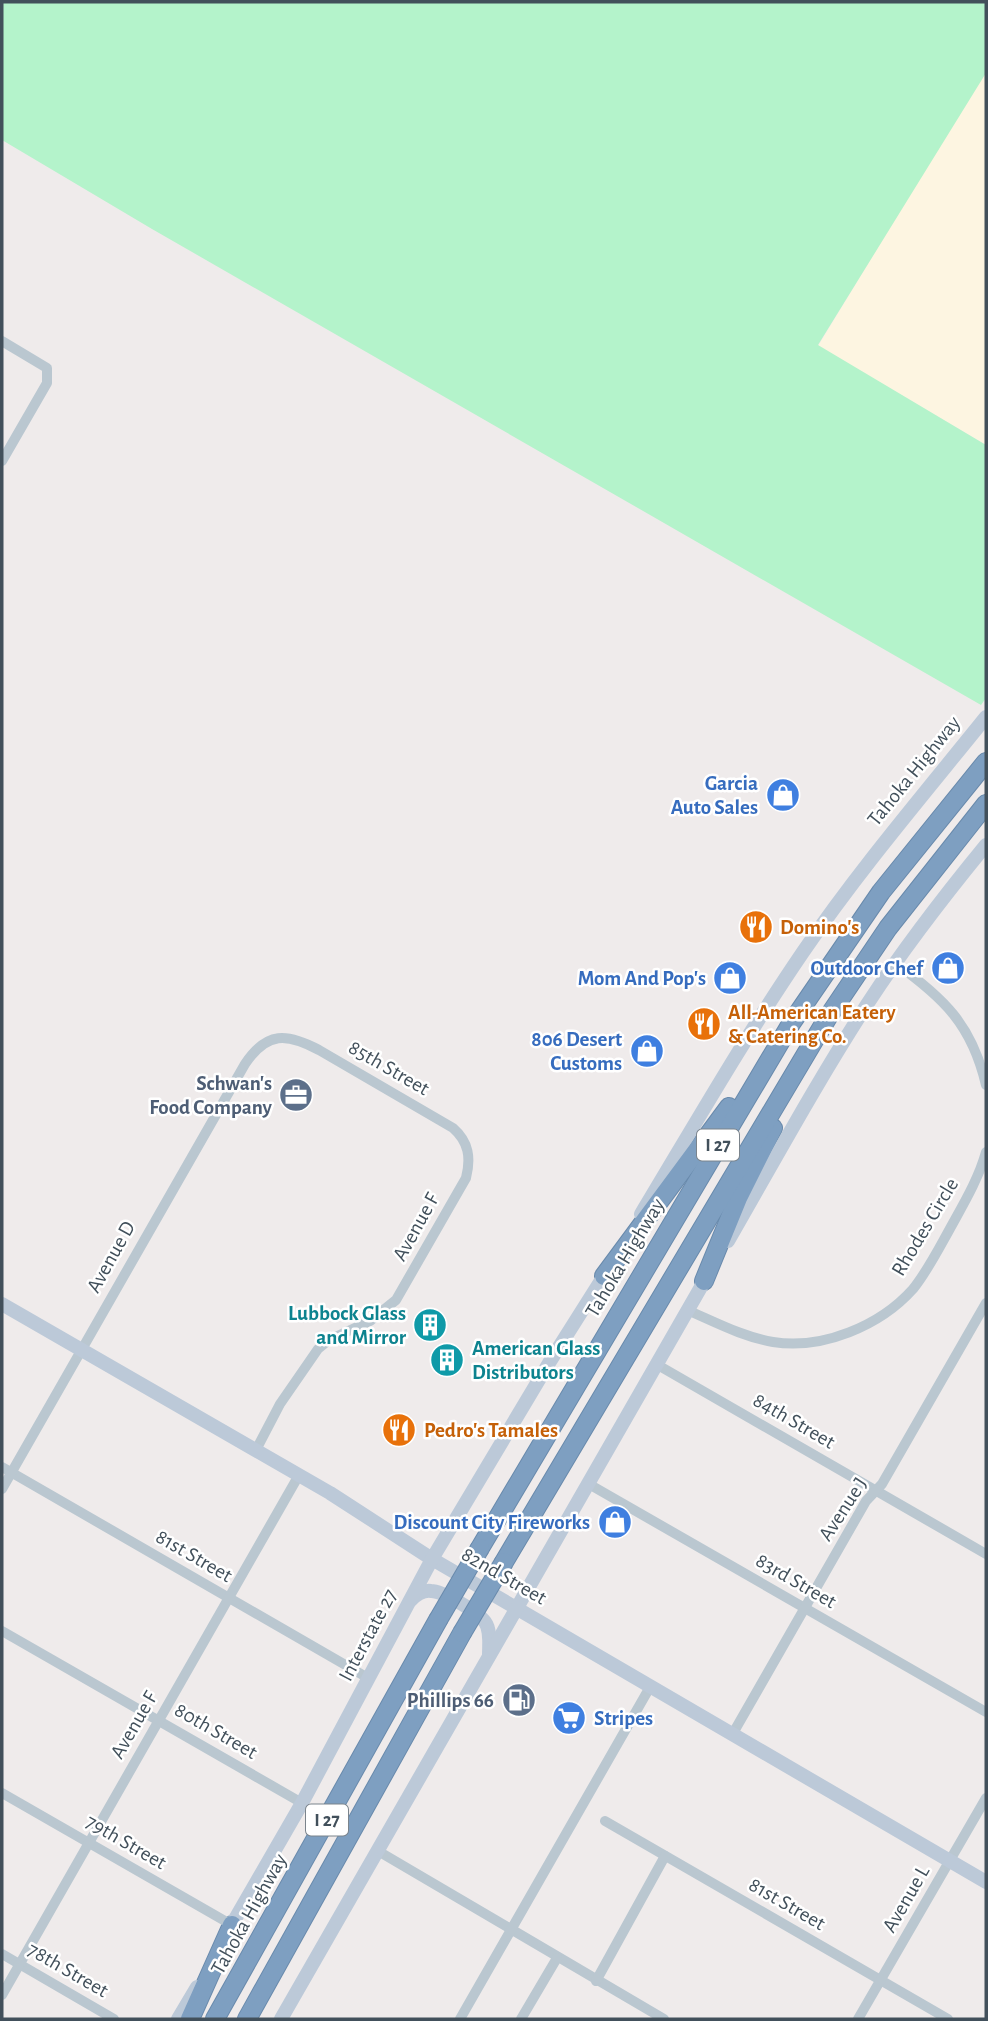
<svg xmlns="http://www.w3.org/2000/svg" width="988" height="2021" font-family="'Alegreya Sans',sans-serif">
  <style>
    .commercial { fill: #fdf5e1 }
    .green { fill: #b4f3cb }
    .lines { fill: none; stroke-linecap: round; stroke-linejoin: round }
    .highway-casing { stroke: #698aac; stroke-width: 20 }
    .street { stroke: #bac7d0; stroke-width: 10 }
    .secondary { stroke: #bcc9d8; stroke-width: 14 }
    .highway { stroke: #7e9fc1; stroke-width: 18 }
    .highway-bridge-casing { stroke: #698aac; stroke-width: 20; stroke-linecap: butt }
    .highway-bridge { stroke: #7e9fc1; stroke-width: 18 }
    .labels { text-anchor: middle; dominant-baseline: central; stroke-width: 5; stroke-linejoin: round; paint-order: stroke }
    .shield { fill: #fff; stroke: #7b848c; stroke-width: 2 }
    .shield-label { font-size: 19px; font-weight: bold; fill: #42505b }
    .street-label { font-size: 21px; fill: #42505b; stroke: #fff }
    .shop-label { font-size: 21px; font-weight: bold; fill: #366cbe; stroke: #fff; text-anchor: end }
    .food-label { font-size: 21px; font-weight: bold; fill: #c56008; stroke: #fff; text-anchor: start }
    .service-label { font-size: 21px; font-weight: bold; fill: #4e5e75; stroke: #fff; text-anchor: end }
    .culture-label { font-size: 21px; font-weight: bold; fill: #0d838f; stroke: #fff; text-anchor: end }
  </style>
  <rect width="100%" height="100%" fill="#efebeb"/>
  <polygon class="commercial" points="986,69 986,445 818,346"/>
  <polygon class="green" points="2,2 986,2 986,73 818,345 986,445 986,698 981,705 152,229 2,140"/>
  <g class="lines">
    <g class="highway-casing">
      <g id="highway">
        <polyline points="604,1276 729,1107"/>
        <polyline points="704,1281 738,1198 773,1128"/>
        <polyline points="480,1548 792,1022 881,892 986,762"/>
        <polyline points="504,1562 828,1017 888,928 986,804"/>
        <polyline points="190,2019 232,1925"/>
        <polyline points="215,2019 438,1620"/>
        <polyline points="247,2019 462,1633"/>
      </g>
    </g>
    <g class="street">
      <polyline points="2,341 47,368 47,383 2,461"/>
      <path d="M895,963C944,998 972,1025 986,1085"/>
      <path d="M687,1310C715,1322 743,1337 773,1342C822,1350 880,1326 913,1289C926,1273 937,1252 947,1234C961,1208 978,1181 986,1152"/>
      <polyline points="656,1364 986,1554"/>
      <polyline points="2,1467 368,1678"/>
      <polyline points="587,1483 986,1712"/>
      <path d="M2,1489L245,1064C267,1031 287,1033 319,1050L453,1128C469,1142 471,1158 466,1178L396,1300L370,1321L329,1340L318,1349L280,1404L256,1450"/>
      <polyline points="2,1631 302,1803"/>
      <polyline points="732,1735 866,1501 882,1484 986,1303"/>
      <polyline points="2,1793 232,1925"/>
      <polyline points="605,1821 948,2019"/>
      <polyline points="378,1851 664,2019"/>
      <polyline points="2,1954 114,2019"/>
      <polyline points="596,1981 665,1856"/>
      <polyline points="2,1995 299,1475"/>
      <polyline points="460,2019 650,1687"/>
      <polyline points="521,2019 557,1958"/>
      <polyline points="858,2019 986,1798"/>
    </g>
    <g class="secondary">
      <path d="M641,1214C694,1126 745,1037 803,952C859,870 924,794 986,717"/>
      <path d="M728,1241C774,1161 818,1080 868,1003C904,948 945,895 986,845"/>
      <polyline points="2,1304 330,1493 432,1559 986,1882"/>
      <path d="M411,1600C417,1594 423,1590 431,1591C443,1591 478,1612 485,1622C491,1630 489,1645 489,1655"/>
      <polyline points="227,1933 302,1803 432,1559 549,1363 609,1268"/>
      <polyline points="178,2019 197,1987"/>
      <polyline points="281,2019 709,1273"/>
    </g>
    <use href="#highway" class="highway"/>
    <g class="highway-bridge-casing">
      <g id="highway-bridge">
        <polyline points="438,1620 480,1548"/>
        <polyline points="462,1633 504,1562"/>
      </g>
    </g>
    <use href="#highway-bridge" class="highway-bridge"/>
  </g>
  <defs>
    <g id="shop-disc" transform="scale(1.75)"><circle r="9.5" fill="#3f7fe0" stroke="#fff"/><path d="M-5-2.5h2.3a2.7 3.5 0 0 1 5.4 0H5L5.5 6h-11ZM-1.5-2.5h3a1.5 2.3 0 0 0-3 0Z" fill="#fff"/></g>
    <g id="restaurant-disc" transform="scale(1.75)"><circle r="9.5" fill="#e8710a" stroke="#fff"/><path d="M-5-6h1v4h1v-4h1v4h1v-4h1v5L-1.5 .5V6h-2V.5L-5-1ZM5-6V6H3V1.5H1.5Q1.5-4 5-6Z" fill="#fff"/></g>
    <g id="office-disc" transform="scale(1.75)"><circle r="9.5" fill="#5c6f8a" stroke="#fff"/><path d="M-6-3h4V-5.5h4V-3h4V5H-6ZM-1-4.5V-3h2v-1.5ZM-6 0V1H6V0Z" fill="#fff"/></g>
    <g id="building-disc" transform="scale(1.75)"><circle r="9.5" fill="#0f9aa8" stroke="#fff"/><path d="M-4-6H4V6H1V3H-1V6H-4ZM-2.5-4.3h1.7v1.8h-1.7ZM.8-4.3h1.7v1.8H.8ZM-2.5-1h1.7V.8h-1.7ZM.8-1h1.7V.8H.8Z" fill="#fff"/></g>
    <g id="fuel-disc" transform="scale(1.75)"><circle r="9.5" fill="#5c6f8a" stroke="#fff"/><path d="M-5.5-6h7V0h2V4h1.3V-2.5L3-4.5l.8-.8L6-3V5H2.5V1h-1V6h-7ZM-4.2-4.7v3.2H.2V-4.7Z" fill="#fff"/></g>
    <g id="supermarket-disc" transform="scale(1.75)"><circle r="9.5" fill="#3f7fe0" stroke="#fff"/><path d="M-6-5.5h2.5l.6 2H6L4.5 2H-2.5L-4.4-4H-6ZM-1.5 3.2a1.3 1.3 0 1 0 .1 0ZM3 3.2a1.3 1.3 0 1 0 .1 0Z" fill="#fff"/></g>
  </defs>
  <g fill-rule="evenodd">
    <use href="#shop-disc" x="783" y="795"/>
    <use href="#restaurant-disc" x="756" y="927"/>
    <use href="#shop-disc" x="948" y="968"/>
    <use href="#shop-disc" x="730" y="978"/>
    <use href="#restaurant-disc" x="704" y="1024"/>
    <use href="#shop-disc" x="647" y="1051"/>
    <use href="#office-disc" x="296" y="1095"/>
    <use href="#building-disc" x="430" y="1325"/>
    <use href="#building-disc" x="447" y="1360"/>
    <use href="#restaurant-disc" x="399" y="1430"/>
    <use href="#shop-disc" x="615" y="1522"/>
    <use href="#fuel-disc" x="519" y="1700"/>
    <use href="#supermarket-disc" x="569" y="1718"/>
  </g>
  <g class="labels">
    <g class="shield">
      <rect x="697" y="1129.5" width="42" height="31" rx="5"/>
      <rect x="306" y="1804.5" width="42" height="31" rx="5"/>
    </g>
    <g class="shield-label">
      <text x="718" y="1145">I 27</text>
      <text x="327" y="1820">I 27</text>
    </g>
    <g class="street-label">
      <text transform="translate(914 771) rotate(-51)">Tahoka Highway</text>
      <text transform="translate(389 1068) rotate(30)">85th Street</text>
      <text transform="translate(416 1227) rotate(-61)">Avenue F</text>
      <text transform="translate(925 1227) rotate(-59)">Rhodes Circle</text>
      <text transform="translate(111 1257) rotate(-61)">Avenue D</text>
      <text transform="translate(625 1258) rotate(-59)">Tahoka Highway</text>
      <text transform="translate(794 1421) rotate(30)">84th Street</text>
      <text transform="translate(843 1509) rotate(-57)">Avenue J</text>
      <text transform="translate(194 1556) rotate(30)">81st Street</text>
      <text transform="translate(504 1576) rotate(30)">82nd Street</text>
      <text transform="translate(796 1581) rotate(30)">83rd Street</text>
      <text transform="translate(368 1635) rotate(-62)">Interstate 27</text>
      <text transform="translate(134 1725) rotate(-60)">Avenue F</text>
      <text transform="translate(216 1731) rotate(30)">80th Street</text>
      <text transform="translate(126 1842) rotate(30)">79th Street</text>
      <text transform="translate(906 1899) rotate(-60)">Avenue L</text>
      <text transform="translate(787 1904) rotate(30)">81st Street</text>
      <text transform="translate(249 1914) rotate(-61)">Tahoka Highway</text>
      <text transform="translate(68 1970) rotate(30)">78th Street</text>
    </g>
    <g class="shop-label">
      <text x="758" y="783">Garcia<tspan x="758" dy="24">Auto Sales</tspan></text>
      <text x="923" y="968">Outdoor Chef</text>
      <text x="706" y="978">Mom And Pop's</text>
      <text x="622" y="1039">806 Desert<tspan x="622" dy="24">Customs</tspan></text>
      <text x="590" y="1522">Discount City Fireworks</text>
      <text x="594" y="1718" text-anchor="start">Stripes</text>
    </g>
    <g class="food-label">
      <text x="780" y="927">Domino's</text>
      <text x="728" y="1012">All-American Eatery<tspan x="728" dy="24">&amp; Catering Co.</tspan></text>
      <text x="424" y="1430">Pedro's Tamales</text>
    </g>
    <g class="service-label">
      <text x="272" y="1083">Schwan's<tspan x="272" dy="24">Food Company</tspan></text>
      <text x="494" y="1700">Phillips 66</text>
    </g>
    <g class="culture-label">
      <text x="406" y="1313">Lubbock Glass<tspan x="406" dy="24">and Mirror</tspan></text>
      <text x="472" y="1348" text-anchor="start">American Glass<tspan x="472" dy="24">Distributors</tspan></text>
    </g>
  </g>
  <rect width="988" height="2021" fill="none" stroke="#42505b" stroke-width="7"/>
</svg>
